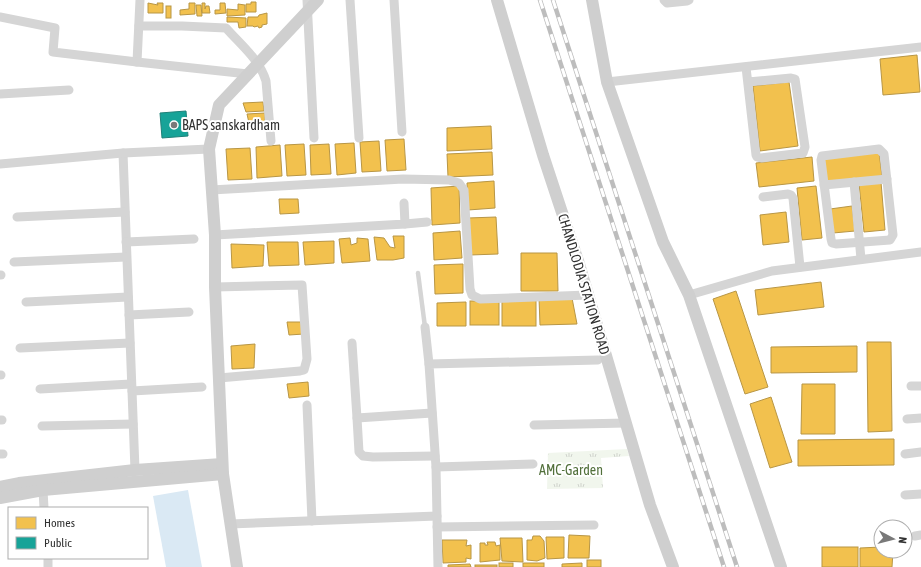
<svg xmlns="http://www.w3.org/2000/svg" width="921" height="567" font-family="'Asap Condensed',sans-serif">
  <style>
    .park { fill: url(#park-tufts) }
    .water { fill: #dae9f4 }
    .homes { fill: #f2c14e; stroke: #b89645 }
    .public { fill: #17a398; stroke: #1f8179 }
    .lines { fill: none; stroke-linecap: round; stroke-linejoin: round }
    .lane { stroke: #d5d5d5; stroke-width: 4.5 }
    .street { stroke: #d5d5d5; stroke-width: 9 }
    .secondary { stroke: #cfcfcf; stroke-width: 12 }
    .rail-casing { stroke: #bdbdbd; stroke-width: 4.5 }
    .rail { stroke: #fff; stroke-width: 3; stroke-dasharray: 9; stroke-linecap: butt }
    .poi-dot { fill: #797979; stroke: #fff; stroke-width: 1.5 }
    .labels { text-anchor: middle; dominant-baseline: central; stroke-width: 4; stroke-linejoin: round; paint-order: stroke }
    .poi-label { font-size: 14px; fill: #313131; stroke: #fff; text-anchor: start }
    .street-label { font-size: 14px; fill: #313131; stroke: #fff }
    .park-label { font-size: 14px; fill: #52703b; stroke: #fff }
  </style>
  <defs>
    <pattern id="park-tufts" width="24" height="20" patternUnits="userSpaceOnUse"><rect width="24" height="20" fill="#f1f6ed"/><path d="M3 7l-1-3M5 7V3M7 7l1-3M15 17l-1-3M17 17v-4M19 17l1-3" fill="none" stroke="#cfd3cc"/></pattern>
  </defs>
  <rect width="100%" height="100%" fill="#fff"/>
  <polygon class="park" points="627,449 629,456 601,458 603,488 547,489 548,453"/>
  <polygon class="water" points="188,490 202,567 166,567 153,496"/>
  <g class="homes">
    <polygon points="251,2 256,2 256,12 246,12 246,4 251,4"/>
    <polygon points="148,3 158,5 157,3 163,3 163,13 148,13"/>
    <polygon points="189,3 195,3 195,14 180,15 180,10 189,9"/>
    <polygon points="202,3 205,3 205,9 206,6 209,6 210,13 202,13"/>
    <polygon points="220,3 225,3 226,13 215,14 215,10 220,10"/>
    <polygon points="238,4 245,5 245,15 227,16 227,9 238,10"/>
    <polygon points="196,5 201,5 202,16 197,16"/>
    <rect x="166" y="6" width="5" height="12"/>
    <polygon points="267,13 267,24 262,25 262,27 259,28 258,26 254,27 253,26 247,26 248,17 258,17 259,15"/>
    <polygon points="227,17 246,18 246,27 239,28 238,22 227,22"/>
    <polygon points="917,55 920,92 883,95 880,59"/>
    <polygon points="789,82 798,146 760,151 753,86"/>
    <polygon points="263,102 264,111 246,112 243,103"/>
    <polygon points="265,113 265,122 249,123 247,114"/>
    <polygon points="491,126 492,149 447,151 447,128"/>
    <polygon points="404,139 406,170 387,171 385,140"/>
    <polygon points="379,141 381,171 362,172 360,142"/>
    <polygon points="354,143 356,173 337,175 335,144"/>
    <polygon points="304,144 306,175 287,176 285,145"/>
    <polygon points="329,144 331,174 311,175 310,145"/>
    <polygon points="280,145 282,176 257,178 256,147"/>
    <polygon points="250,148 252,179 228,180 226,149"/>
    <polygon points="492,152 493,175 448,177 447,154"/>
    <polygon points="879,152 882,176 826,182 824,158"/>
    <polygon points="812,157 814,181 759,187 756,163"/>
    <polygon points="494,181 495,208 468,210 467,183"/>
    <polygon points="881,182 885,230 864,232 859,184"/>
    <polygon points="459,186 460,223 432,225 431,188"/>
    <polygon points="816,186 822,238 802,240 797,188"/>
    <polygon points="279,199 298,199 299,213 280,214"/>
    <polygon points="852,206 855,231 833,233 830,209"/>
    <polygon points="786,212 789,242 763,245 760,215"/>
    <polygon points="496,217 498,254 470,255 468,218"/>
    <polygon points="460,231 462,258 434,260 433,233"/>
    <polygon points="393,236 404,236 404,258 393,260 377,260 374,237 384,238 390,247 395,248"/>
    <polygon points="350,238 351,245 357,243 357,238 368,239 370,261 342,263 339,239"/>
    <polygon points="334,241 334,263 305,265 303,242"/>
    <polygon points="267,242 298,242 299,265 269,266"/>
    <polygon points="231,244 264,245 263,266 232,268"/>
    <polygon points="521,253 557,253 558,291 521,291"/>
    <polygon points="463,264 463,293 435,294 434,265"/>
    <polygon points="821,282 824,307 758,315 755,290"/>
    <polygon points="736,291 768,387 745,394 713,299"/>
    <polygon points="539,298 572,298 577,324 540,325"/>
    <rect x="502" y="300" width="34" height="26"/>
    <rect x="470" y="301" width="29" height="24"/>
    <polygon points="466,302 466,326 437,326 437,303"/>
    <polygon points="287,322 303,322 304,334 289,335"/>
    <polygon points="867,342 891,342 892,431 868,432"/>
    <polygon points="255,344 254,368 232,369 231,346"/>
    <polygon points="857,346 857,372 771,373 771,347"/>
    <polygon points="308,382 309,396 289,398 287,384"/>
    <polygon points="802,384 835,384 835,434 801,434"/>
    <polygon points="771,397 792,462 770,468 750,404"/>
    <polygon points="894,439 894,465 798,466 798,440"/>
    <polygon points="569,535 590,536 589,558 568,558"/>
    <polygon points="533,536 540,536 544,541 545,558 537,561 527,560 527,540 532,540"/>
    <polygon points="546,537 564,537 564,558 547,559"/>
    <polygon points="500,538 522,538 523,562 502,561"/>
    <polygon points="442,540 467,540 466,546 471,545 471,559 466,558 466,562 443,563"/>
    <polygon points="487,542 495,542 496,546 500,545 500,560 480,562 480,543 485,543 485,545 488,545"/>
    <rect x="822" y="547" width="36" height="20"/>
    <polygon points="881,547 881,551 893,551 892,567 860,567 860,548"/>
    <rect x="587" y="560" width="14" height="7"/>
    <rect x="499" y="563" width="14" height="4"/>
    <rect x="523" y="563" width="21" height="4"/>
    <polygon points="582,563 582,567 562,567 562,564"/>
    <polygon points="470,564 471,567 448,567 448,565"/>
    <rect x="475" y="565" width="22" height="2"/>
  </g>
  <polygon class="public" points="186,111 188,136 162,138 160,113"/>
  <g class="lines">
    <polyline class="lane" points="418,273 425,327"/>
    <g class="street">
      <polyline points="140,0 137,62 248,74"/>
      <polyline points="307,0 314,138"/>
      <polyline points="350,0 359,138"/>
      <polyline points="394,0 402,132"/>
      <polyline points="664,0 667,3 687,1 689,0"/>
      <polyline points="0,17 55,28 53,52 137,62"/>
      <path d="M139,26H182L226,28C240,44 260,60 266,81L271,141"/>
      <polyline points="746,67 747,76 756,155 757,157 761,158 803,153 805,147 795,79 791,78 748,82"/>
      <polyline points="607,82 921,47"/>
      <polyline points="0,94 69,90"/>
      <polygon points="879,149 884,154 893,235 890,240 836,244 832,243 831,239 821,160 822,156"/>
      <polyline points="123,153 135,470"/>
      <polyline points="0,164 123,153 209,149"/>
      <polyline points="854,182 861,259"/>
      <polyline points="824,185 887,179"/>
      <polyline points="211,190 403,179 449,180 459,183 464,190 470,289 472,295 480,299 588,295"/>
      <polyline points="763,197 788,194 791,195 793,198 800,267"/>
      <polyline points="17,217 125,212"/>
      <polyline points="405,224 427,222"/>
      <polyline points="215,235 405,224 404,203"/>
      <polyline points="126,242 194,239"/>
      <polyline points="14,262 126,257"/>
      <polyline points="0,275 1,275"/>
      <polyline points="215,287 302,285 307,359 304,370 300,371 219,378"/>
      <polyline points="689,295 772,271 921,252"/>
      <polyline points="26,302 128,297"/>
      <polyline points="129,315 189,312"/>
      <polyline points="425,327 429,364"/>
      <polyline points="352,343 357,418 432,413"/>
      <polyline points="20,348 130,343"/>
      <polyline points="0,375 1,375"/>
      <polyline points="911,386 921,386"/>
      <polyline points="40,389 131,384"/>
      <polyline points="132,391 202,387"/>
      <polyline points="307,405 312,521"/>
      <polyline points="357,418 359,452 363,456 373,457 435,456"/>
      <polyline points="907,419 921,418"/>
      <polyline points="0,420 2,420"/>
      <polyline points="534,425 626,423"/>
      <polyline points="42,426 133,424"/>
      <polyline points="0,454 3,454"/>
      <polyline points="905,454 921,452"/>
      <polyline points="436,467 533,464"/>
      <polyline points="43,490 44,508"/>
      <polyline points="905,495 921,494"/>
      <polyline points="230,524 437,516"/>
      <polyline points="437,527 594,525"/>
      <polyline points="915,536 921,535"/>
      <polyline points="48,558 48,567"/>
      <polyline points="438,567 436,467 429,364 598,360"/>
    </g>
    <g class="secondary">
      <polyline points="497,0 543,155 579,264 650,505 673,567"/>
      <polyline points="592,0 607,82 663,242 689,295 781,567"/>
      <polyline points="0,487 19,483 135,470 222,464"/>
      <polyline points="0,498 43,490 223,474"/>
      <polyline points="237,567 223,474 215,287 215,235 209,149 219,105 318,0"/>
    </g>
    <g class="rail-casing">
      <g id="rail">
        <polyline points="540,0 724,567"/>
        <polyline points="553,0 737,567"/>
      </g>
    </g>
    <use href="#rail" class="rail"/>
  </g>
  <circle class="poi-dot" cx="174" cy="125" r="4"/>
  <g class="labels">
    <g class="poi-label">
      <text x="182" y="125">BAPS sanskardham</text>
    </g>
    <g class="street-label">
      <text transform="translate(584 284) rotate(73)">CHANDLODIA STATION ROAD</text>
    </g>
    <g class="park-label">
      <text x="571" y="470">AMC-Garden</text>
    </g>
  </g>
  <rect x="8" y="507" width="140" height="52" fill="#ffffff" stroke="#adadad"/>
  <rect x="16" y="517" width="20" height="12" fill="#f2c14e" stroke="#adadad"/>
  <text x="44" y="527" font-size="12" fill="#313131">Homes</text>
  <rect x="16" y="537" width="20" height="12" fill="#17a398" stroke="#adadad"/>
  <text x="44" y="547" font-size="12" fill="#313131">Public</text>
  <g transform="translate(893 539) rotate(97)"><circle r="19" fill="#ffffff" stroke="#adadad"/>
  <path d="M0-3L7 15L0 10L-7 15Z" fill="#797979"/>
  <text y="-6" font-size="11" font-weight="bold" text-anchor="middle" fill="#313131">N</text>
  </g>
</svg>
